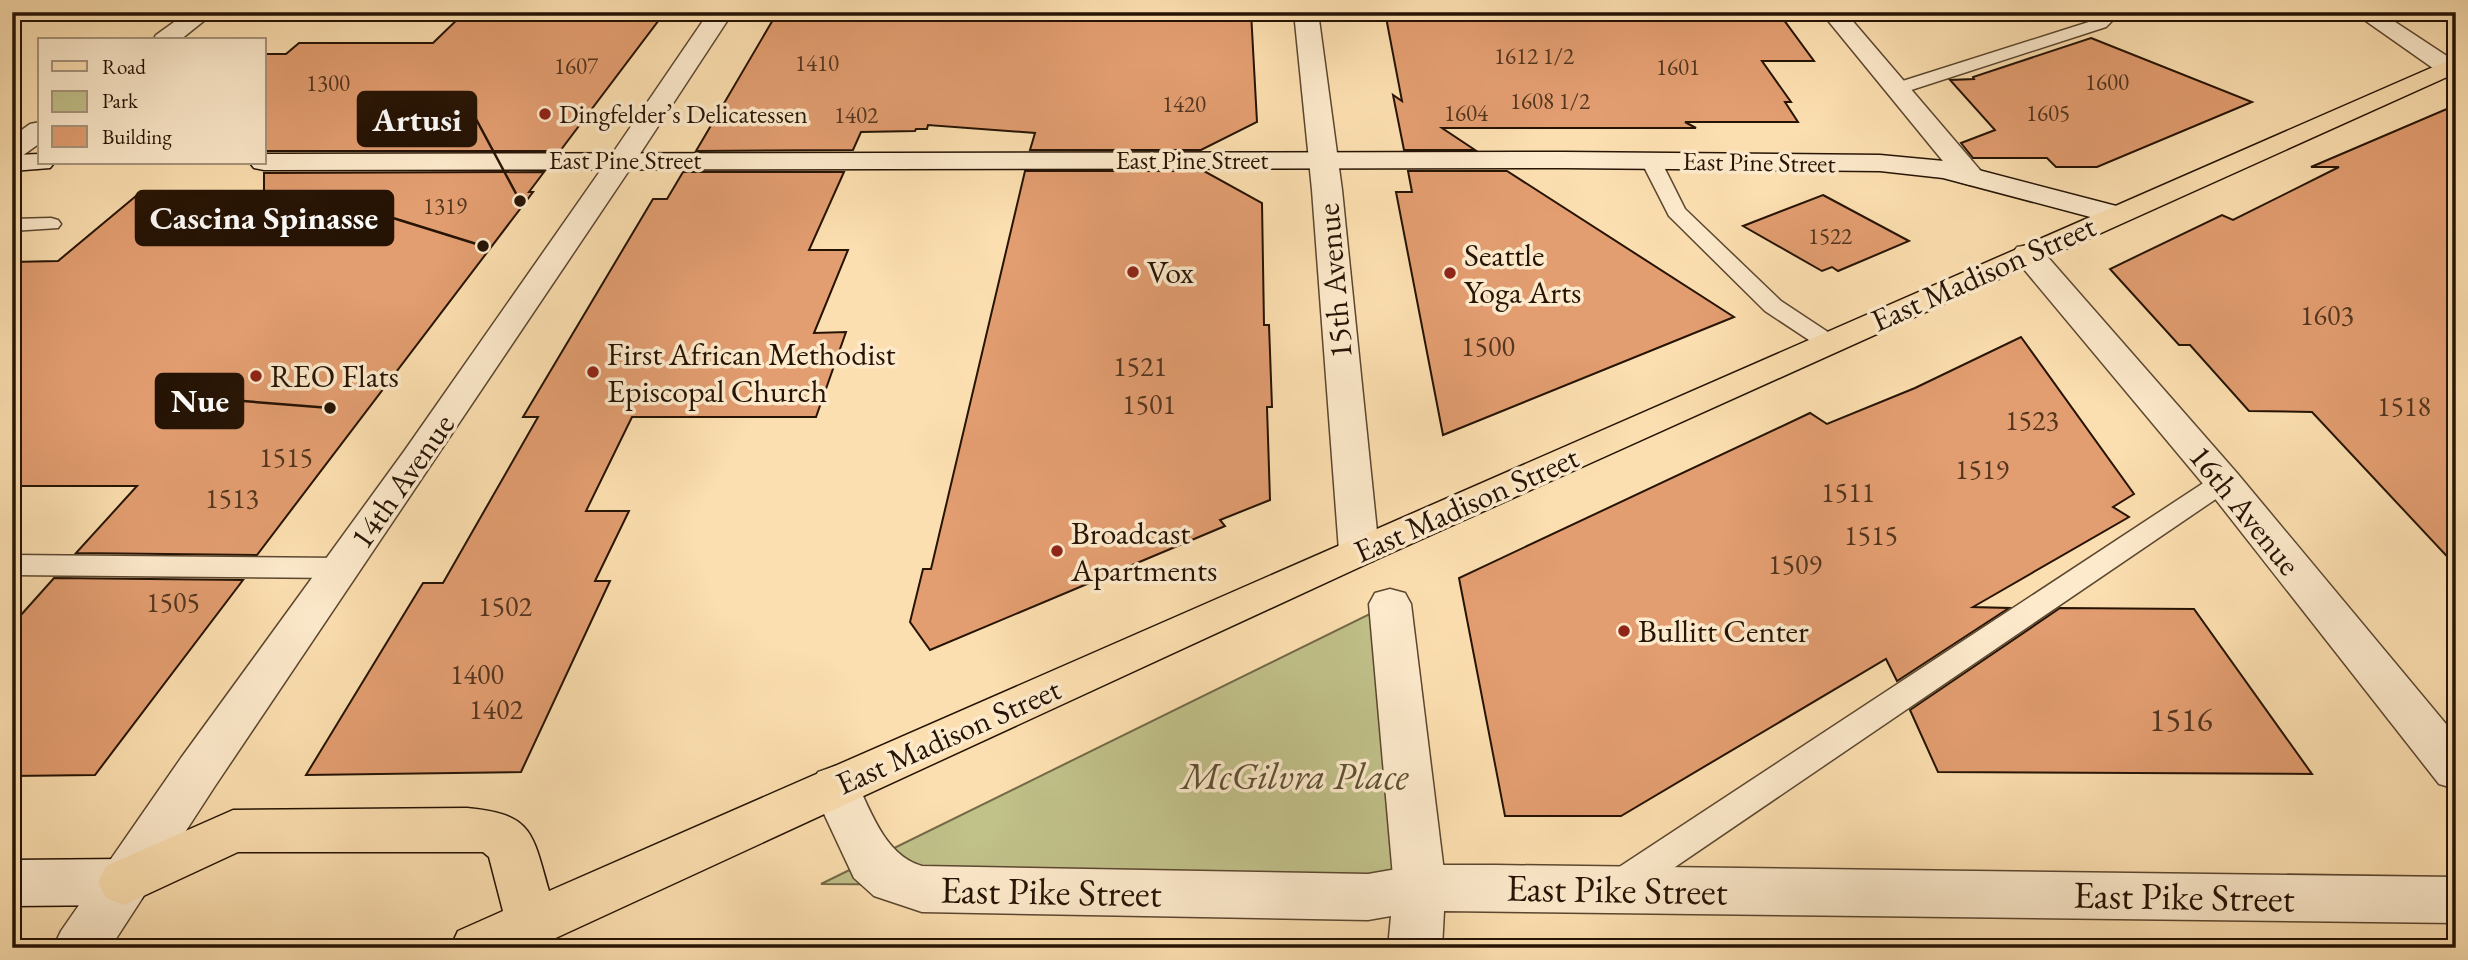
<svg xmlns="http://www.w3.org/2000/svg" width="2468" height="960" font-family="'EB Garamond',serif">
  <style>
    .green { fill: #c1c18a; stroke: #736a47; stroke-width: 2 }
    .building { fill: #e29d70; stroke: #251304; stroke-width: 2 }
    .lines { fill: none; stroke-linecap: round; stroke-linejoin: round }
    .service-casing { stroke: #5b462f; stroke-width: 3 }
    .pedestrian-casing { stroke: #5b462f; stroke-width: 3 }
    .minor-casing { stroke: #5b462f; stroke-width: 3 }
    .tertiary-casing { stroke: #5b462f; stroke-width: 3 }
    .secondary-casing { stroke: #251304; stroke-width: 3 }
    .primary-casing { stroke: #251304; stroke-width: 3 }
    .service { fill: #fdeacc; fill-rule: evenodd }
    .pedestrian { fill: #fdeacc; fill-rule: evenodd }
    .minor { fill: #fdeacc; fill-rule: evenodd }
    .tertiary { fill: #fdeacc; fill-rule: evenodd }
    .secondary { fill: #fdeacc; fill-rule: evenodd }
    .primary { fill: #fcdfb0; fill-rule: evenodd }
    .poi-dot { fill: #8f2418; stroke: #fdeacc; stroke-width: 2.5 }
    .labels { text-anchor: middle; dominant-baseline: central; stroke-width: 7; stroke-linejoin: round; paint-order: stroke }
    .far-number-label { font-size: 23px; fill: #54361f }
    .far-poi-label { font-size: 26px; fill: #251304; stroke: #fdeacc; text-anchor: start }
    .far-street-label { font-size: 26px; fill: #251304; stroke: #fdeacc }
    .number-label { font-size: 28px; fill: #54361f }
    .poi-label { font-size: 32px; fill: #251304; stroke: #fdeacc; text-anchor: start }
    .street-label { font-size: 32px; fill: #251304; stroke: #fdeacc }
    .near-number-label { font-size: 33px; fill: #54361f }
    .near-park-label { font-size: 38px; font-style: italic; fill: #5c5033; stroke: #fdeacc }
    .near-street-label { font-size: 38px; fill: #251304; stroke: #fdeacc }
    .leader { fill: none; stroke: #251304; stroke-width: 2.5 }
    .callout-dot { fill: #251304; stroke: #fdeacc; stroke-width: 2.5 }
    .callout { fill: #251304; stroke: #251304; stroke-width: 2.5 }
    .callout-label { font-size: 33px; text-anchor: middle; font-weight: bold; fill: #fff }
  </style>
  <rect width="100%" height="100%" fill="#fcdfb0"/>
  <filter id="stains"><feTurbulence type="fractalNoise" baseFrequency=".00286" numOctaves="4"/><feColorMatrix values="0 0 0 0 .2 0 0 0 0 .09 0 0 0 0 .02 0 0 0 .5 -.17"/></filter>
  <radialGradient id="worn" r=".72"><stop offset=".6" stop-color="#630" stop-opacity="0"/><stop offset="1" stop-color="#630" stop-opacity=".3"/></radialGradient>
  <polygon class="green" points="1390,604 1420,888 821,884"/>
  <g class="building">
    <polygon points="465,12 665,12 560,151 264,151 264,54 286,54 299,43 433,43"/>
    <polygon points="1251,12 1257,122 1201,150 1030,150 1035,133 928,125 927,129 916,129 915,131 861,132 853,150 696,151 777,13"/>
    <polygon points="1385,12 1778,12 1814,61 1762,61 1791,102 1785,102 1798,122 1685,122 1696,128 1442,128 1475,150 1404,150 1393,95 1402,101"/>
    <polygon points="2091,38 2252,102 2097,167 2056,167 2047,158 1973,158 1961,143 1995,130 1950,80 1974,79 1973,77"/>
    <polygon points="2456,105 2456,566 2312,412 2249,411 2190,345 2179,345 2110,269 2222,215 2233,220 2339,167 2311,167"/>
    <polygon points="1025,171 1204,171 1262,203 1264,325 1269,325 1272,407 1267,407 1270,500 1220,520 1225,526 930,650 910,622 923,569 931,569"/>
    <polygon points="1408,171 1507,171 1734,317 1443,435 1396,192 1412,192"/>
    <polygon points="544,172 529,192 533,192 257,555 76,553 137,486 12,486 12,262 58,261 136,196 264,196 264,173"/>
    <polygon points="683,172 844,172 809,250 848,250 814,333 846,332 816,417 632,417 586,511 629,511 595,581 610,581 521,772 306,775 423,583 443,583 538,417 523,417 653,199 667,199"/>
    <polygon points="1823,195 1909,241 1838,271 1832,267 1822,271 1743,226"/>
    <polygon points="2021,337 2134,494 2113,507 2129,517 1973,607 2009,608 1897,681 1886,659 1621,816 1505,816 1459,578 1810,413 1827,424 1915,388"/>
    <polygon points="54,578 243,580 95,775 12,776 12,625"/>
    <polygon points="2060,608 2194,609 2312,774 1938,772 1910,710"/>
  </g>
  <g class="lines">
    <g class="service-casing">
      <g id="service">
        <polygon points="2088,12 2105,12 2112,21 2106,27 1902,93 1890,93 1887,89 1890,85 2095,20"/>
        <polygon points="1651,155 1661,161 1685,209 1781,301 1837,338 1841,343 1837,348 1821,348 1765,311 1669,216 1641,161"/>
        <polygon points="51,218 58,220 61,224 58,228 12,231 12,219"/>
        <polygon points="2223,473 2232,476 2236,482 2232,488 1631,897 1619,902 1607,897 1601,886 1607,875 2214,476"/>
        <polygon points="12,555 342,558 352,561 356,568 352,575 342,578 12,575"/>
      </g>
    </g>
    <g class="pedestrian-casing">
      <polygon id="pedestrian" points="1390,589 1405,593 1411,604 1446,888 1438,904 1420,911 1402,904 1394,888 1369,604 1375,593"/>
    </g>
    <g class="minor-casing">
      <g id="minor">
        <polygon points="188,12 215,12 180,40 153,40 156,35"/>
        <polygon points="709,12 733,12 632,166 622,168 612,166 608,160"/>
        <polygon points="1821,12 1845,12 1980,170 1984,176 1980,182 1970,185 1960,182"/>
        <polygon points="2353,12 2380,12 2456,62 2456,81 2447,78"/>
        <polygon points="40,122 40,143 22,156 12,158 12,137 30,124"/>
        <polygon points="2028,245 2039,247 2237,473 2456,736 2456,789 2439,784 2209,491 2017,261 2012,254 2017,247"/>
        <path d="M835,766L852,772C869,806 883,855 922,866L1368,874L1420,865H1496L2456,877V923L1444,911L1442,948H1388L1391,916L1368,920L922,912L874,896L854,878L811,786L818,772Z"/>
      </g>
    </g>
    <g class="tertiary-casing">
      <g id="tertiary">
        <polygon points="1294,12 1318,12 1342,190 1379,551 1373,561 1359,565 1345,561 1339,551 1312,190"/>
        <polygon points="622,152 632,154 636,160 215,786 110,948 53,948 61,931 181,758 405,450 612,154"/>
      </g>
    </g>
    <g class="secondary-casing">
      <g id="secondary">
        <polygon points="1564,152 1880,155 1944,161 2124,208 2128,214 2124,220 2113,223 1943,178 1880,171 1564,168 264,170 254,168 250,163 264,163 264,154"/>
        <polygon points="40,154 40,163 54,163 50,168 12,171 12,155"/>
        <polygon points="124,859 142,866 150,882 142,898 124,905 12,906 12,860"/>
      </g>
    </g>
    <g class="primary-casing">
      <path id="primary" d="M2456,57V73L1373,561L534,948H450L458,931L503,911L489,857L483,852H238L124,905L106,898L98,882L106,866L233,810L467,808C533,814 532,832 549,891Z"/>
    </g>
    <use href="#service" class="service"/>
    <use href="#pedestrian" class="pedestrian"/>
    <use href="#minor" class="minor"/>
    <use href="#tertiary" class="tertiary"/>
    <use href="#secondary" class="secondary"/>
    <use href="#primary" class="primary"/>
  </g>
  <g class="poi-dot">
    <circle cx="545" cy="114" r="7"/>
    <circle cx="1133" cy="272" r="7"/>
    <circle cx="1450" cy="273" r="7"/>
    <circle cx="593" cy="372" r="7"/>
    <circle cx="256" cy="376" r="7"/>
    <circle cx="1057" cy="551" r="7"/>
    <circle cx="1624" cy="631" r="7"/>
  </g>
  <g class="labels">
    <g class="far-number-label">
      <text x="1534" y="56">1612 1/2</text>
      <text x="817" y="63">1410</text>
      <text x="576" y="66">1607</text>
      <text x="1678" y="67">1601</text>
      <text x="2107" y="82">1600</text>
      <text x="328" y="83">1300</text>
      <text x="1550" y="101">1608 1/2</text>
      <text x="1184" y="104">1420</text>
      <text x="1466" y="113">1604</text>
      <text x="2048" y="113">1605</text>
      <text x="856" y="115">1402</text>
      <text x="445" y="206">1319</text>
      <text x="1830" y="236">1522</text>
    </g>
    <g class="far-poi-label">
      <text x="559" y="114">Dingfelder’s Delicatessen</text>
    </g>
    <g class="far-street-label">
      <text x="625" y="160">East Pine Street</text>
      <text x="1192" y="160">East Pine Street</text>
      <text transform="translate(1759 162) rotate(1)">East Pine Street</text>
    </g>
    <g class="number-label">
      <text x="2327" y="315">1603</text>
      <text x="1488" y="346">1500</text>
      <text x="1140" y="366">1521</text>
      <text x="1149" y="404">1501</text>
      <text x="2404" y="406">1518</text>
      <text x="2032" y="420">1523</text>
      <text x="286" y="457">1515</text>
      <text x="1982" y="469">1519</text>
      <text x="1848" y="492">1511</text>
      <text x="232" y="498">1513</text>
      <text x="1871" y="535">1515</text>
      <text x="1795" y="564">1509</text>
      <text x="173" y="602">1505</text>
      <text x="505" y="606">1502</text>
      <text x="477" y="674">1400</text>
      <text x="496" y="709">1402</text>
    </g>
    <g class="poi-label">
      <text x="1464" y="255">Seattle<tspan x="1464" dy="37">Yoga Arts</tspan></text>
      <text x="1147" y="272">Vox</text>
      <text x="607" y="354">First African Methodist<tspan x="607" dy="37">Episcopal Church</tspan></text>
      <text x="270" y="376">REO Flats</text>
      <text x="1071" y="533">Broadcast<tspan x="1071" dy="37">Apartments</tspan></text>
      <text x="1638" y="631">Bullitt Center</text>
    </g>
    <g class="street-label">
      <text transform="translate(1983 273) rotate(-24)">East Madison Street</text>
      <text transform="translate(1334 281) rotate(-95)">15th Avenue</text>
      <text transform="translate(402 481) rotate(-55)">14th Avenue</text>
      <text transform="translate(1466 504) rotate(-24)">East Madison Street</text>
      <text transform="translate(2245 510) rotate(51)">16th Avenue</text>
      <text transform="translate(948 736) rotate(-24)">East Madison Street</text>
    </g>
    <g class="near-number-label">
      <text x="2181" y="719">1516</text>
    </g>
    <g class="near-park-label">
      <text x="1295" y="775">McGilvra Place</text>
    </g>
    <g class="near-street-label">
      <text transform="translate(1617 889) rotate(1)">East Pike Street</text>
      <text transform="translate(1051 891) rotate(1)">East Pike Street</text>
      <text transform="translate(2184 896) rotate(1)">East Pike Street</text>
    </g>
  </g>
  <path class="leader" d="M520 201L476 119M483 246L393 218M330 408L243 401"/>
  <g class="callout-dot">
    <circle cx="520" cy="201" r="7"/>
    <circle cx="483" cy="246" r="7"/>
    <circle cx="330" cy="408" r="7"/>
  </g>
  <g class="callout">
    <rect x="358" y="92" width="118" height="54" rx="7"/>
    <rect x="136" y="191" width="257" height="54" rx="7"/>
    <rect x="156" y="374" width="87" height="54" rx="7"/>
  </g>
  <g class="callout-label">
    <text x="417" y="131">Artusi</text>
    <text x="264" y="229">Cascina Spinasse</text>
    <text x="200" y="412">Nue</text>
  </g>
  <rect width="2468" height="960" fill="none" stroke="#fcdfb0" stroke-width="42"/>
  <rect x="14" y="14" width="2440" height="932" fill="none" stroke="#251304" stroke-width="3.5"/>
  <rect x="21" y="21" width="2426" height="918" fill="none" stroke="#251304" stroke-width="2"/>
  <rect x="38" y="38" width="228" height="126" fill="#fdeacc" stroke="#a7947c" stroke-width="2"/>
  <rect x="52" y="61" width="35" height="10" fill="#fcdfb0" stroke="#a7947c" stroke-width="2"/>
  <text x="102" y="74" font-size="21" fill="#251304">Road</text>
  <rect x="52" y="91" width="35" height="21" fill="#c1c18a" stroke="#a7947c" stroke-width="2"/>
  <text x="102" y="108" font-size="21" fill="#251304">Park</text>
  <rect x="52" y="126" width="35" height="21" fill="#e29d70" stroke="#a7947c" stroke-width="2"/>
  <text x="102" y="144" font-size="21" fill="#251304">Building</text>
  <rect width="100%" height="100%" filter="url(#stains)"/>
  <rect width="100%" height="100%" fill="url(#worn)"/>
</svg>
